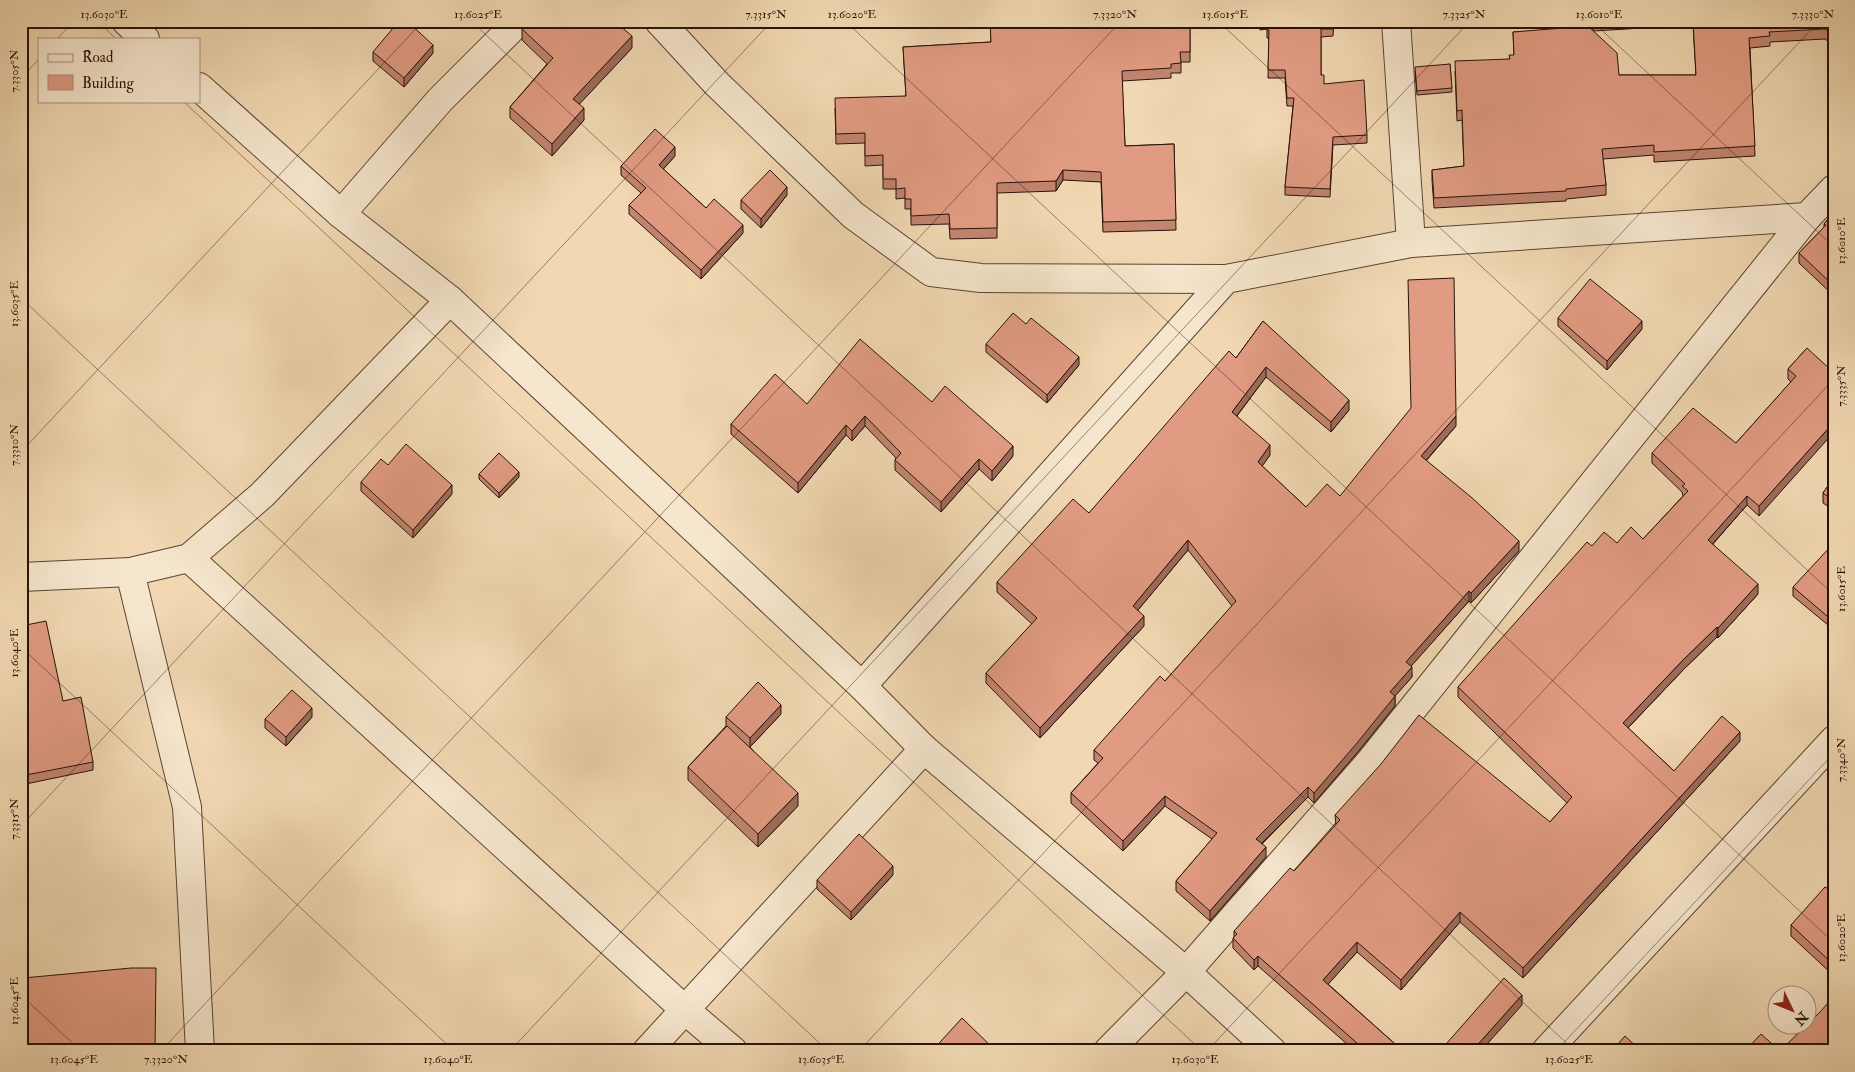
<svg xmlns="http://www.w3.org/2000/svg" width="1855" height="1072" font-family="'IM FELL Double Pica',serif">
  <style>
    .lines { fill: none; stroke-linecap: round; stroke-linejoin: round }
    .minor-casing { stroke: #5a4432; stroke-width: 30 }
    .minor { stroke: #f6e6cd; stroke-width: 28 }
    .wall { fill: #c28570; stroke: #281208; fill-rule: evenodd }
    .shaded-wall { fill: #9e6c5b; stroke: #281208 }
    .building { fill: #e19b82; stroke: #281208 }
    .ticks { fill: none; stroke: #281208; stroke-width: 1; stroke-opacity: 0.45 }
    .neatline { fill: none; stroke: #281208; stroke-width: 2 }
    .ticks-label { font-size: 12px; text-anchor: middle; fill: #281208 }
  </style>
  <rect width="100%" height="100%" fill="#f1d8b2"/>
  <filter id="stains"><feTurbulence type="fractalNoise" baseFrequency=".004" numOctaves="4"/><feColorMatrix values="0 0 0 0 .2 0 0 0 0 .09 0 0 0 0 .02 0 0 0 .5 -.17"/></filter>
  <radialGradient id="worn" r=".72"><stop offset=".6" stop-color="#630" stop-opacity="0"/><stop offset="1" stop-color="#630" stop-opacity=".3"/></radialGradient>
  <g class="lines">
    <g class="minor-casing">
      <g id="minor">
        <polyline points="126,21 145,39"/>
        <polyline points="659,21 717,84 853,215 931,272 981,278 1226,279"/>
        <polyline points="1396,21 1411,243 1807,217"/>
        <polyline points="199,87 341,214 450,300 862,686 924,749 1186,972 1272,1051"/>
        <polyline points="341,214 440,100 519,21"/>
        <polyline points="189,558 684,1009 733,1051"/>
        <polyline points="130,572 187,807 200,1051"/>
        <polyline points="21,577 130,572 189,558 262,495 450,300"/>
        <polyline points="862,686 1226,279 1411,243"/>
        <polyline points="647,1051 924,749"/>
        <polyline points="1108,1051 1186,972 1369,763 1807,217 1834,189"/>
        <polyline points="1546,1051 1834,740"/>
      </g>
    </g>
    <use href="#minor" class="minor"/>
  </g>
  <g class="wall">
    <polygon points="990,21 1209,21 1209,23 1190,22 1190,62 1181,62 1181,73 1171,73 1171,78 1122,81 1125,146 1174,144 1176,230 1103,232 1101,182 1063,180 1056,191 997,193 997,238 950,239 949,224 911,225 911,209 905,209 905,198 896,199 896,189 883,189 883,165 865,166 865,143 836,144 835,108 906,96 903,47 991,42"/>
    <polygon points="1259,21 1334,21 1333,36 1321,37 1321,75 1324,84 1367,135 1367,143 1333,145 1330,197 1285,195 1285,187 1293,106 1287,106 1285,78 1268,78 1269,38 1267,38 1267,29 1260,30"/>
    <path d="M1593,21H1834V46L1825,39L1770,42V46L1750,48L1755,156L1654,162V155L1603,159L1606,185V195L1566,199V201L1434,208L1432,180V170L1464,166L1462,120L1457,121L1455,71L1509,59L1514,55L1513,32L1593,30ZM1693,25L1696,75H1619L1593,31Z"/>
    <polygon points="522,29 632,48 579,104 584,120 552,156 510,118 510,107 547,64 522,40"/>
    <polygon points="373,52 433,53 404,87 373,61"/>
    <polygon points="1450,64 1452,92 1417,95 1415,71"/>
    <polygon points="675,156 663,169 706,208 743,233 701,279 629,214 629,205 641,193 621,175 621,166"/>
    <polygon points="787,195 761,228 741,209 741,200"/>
    <polygon points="1834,212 1834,296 1799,263 1799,253 1824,227 1824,224"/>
    <polygon points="1558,318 1642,329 1607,370 1558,326"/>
    <polygon points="1263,321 1349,410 1331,432 1266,377 1237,416 1270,455 1262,466 1306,507 1340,496 1456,426 1426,461 1519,551 1471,603 1469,601 1411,666 1412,677 1395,696 1395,706 1357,753 1314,803 1308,797 1262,844 1266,857 1210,921 1176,891 1176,881 1212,839 1165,806 1123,851 1071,803 1071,793 1098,763 1094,760 1094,750 1165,681 1232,606 1188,550 1138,610 1144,626 1040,738 986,683 986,673 1032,624 997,592 997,582 1089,513 1236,358"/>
    <polygon points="1026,324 1079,365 1047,403 986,352 986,344"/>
    <polygon points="1807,348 1759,516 1747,505 1713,544 1758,594 1718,638 1717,637 1684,669 1628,728 1674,771 1740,741 1523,978 1460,922 1401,990 1357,952 1328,984 1403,1051 1355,1051 1258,966 1254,970 1233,948 1233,938 1234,937 1234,931 1294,871 1336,826 1335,815 1550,822 1567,803 1458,697 1458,687 1592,546 1617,543 1643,539 1683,496 1682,492 1652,463 1652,453 1736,443 1791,382 1788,379 1788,369"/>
    <polygon points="932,402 1013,456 992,481 979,469 941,512 895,470 895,460 896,458 865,426 852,441 846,435 798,493 731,434 731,424 807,404"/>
    <polygon points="388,465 452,494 413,538 361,491 361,482"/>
    <polygon points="479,474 519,477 499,498 479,479"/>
    <polygon points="1834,477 1834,510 1823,503 1823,493"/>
    <polygon points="1834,547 1834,630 1793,596 1793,587"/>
    <polygon points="21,626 63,701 93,762 93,770 21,785"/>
    <polygon points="781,714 750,747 798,806 758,847 688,780 688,767 726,726 726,717"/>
    <polygon points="312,717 286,746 265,728 265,719"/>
    <polygon points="893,875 851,920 817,889 817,880"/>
    <polygon points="1834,892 1834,976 1791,936 1791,925"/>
  </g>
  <g class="shaded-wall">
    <polygon points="632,36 632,48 573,111 573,99"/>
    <polygon points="433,45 433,53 404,87 404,78"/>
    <polygon points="584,108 584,120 552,156 552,144"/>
    <polygon points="675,147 675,156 659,174 659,165"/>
    <polygon points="1063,170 1063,180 1056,191 1056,181"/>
    <polygon points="787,187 787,195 761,228 761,219"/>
    <polygon points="743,225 743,233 701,279 701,270"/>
    <polygon points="1642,321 1642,329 1607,370 1607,361"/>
    <polygon points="1079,357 1079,365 1047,403 1047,395"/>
    <polygon points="1266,367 1266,377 1232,422 1232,412"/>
    <polygon points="1349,400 1349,410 1331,432 1331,422"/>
    <polygon points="865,416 865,426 852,441 852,431"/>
    <polygon points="1456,416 1456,426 1421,466 1421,456"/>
    <polygon points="1834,422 1834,432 1759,516 1759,506"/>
    <polygon points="846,425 846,435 798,493 798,483"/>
    <polygon points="1270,445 1270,455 1258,472 1258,462"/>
    <polygon points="1013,446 1013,456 992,481 992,471"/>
    <polygon points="979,459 979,469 941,512 941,502"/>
    <polygon points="519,472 519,477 499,498 499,493"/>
    <polygon points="452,485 452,494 413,538 413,530"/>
    <polygon points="1747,496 1747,505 1708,549 1708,540"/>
    <polygon points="1188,540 1188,550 1133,616 1133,606"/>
    <polygon points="1519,541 1519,551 1471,603 1471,593"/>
    <polygon points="1758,584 1758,594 1718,638 1718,628"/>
    <polygon points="1469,591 1469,601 1406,672 1406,662"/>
    <polygon points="1144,616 1144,626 1040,738 1040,728"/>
    <polygon points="1717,627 1717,637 1684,669 1623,733 1623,723 1684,659"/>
    <polygon points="1412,667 1412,677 1395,696 1395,706 1357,753 1314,803 1314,793 1390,692"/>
    <polygon points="781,705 781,714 750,747 750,738"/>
    <polygon points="312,708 312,717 286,746 286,737"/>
    <polygon points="1740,732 1740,741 1523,978 1523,968"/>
    <polygon points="1308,787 1308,797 1256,849 1256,839"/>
    <polygon points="798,793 798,806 758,847 758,834"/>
    <polygon points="1165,796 1165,806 1123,851 1123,841"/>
    <polygon points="1266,847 1266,857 1210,921 1210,911"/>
    <polygon points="893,866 893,875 851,920 851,912"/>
    <polygon points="1460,912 1460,922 1401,990 1401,980"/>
    <polygon points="1357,942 1357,952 1323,990 1323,980"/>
    <polygon points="1258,956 1258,966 1254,970 1254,960"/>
    <polygon points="1522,995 1522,1005 1481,1051 1472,1051"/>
    <polygon points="1834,1040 1834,1051 1828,1045"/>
  </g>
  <g class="building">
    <polygon points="399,21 407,21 433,45 404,78 373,52"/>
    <polygon points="529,21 614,21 632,36 573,99 584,108 552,144 510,107 553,58 522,29"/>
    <polygon points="990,21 1190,21 1190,52 1180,52 1181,63 1171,64 1171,68 1122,71 1125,146 1174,144 1176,220 1103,222 1101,172 1063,170 1056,181 997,183 997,228 950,229 949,214 911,216 911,199 905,199 905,188 896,189 896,179 883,179 883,155 865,156 865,133 836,134 835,98 906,96 903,47 991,42"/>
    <polygon points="1260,21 1333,21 1333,29 1321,29 1321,75 1324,75 1324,84 1364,80 1367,135 1333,137 1330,189 1285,187 1294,98 1287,98 1285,70 1268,70 1269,30 1267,30 1267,21 1260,22"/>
    <polygon points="1693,21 1834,21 1834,36 1825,29 1769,32 1770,36 1749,38 1755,146 1654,152 1654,145 1602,149 1606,185 1566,189 1566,191 1434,198 1432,170 1464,166 1462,110 1457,111 1455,61 1510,59 1509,55 1514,55 1513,32 1588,26 1617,53 1619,75 1696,75"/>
    <polygon points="1450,64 1452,88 1417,91 1415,67"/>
    <polygon points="655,129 675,147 659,165 706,208 714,199 743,225 701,270 629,205 646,188 621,166"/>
    <polygon points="770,170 787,187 761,219 741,200"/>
    <polygon points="1834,212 1834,286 1799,253 1826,225 1824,224"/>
    <polygon points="1454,278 1456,416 1421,456 1471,497 1519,541 1471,593 1469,591 1406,662 1412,667 1390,692 1395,696 1357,743 1314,793 1308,787 1256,839 1266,847 1210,911 1176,881 1217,833 1165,796 1123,841 1071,793 1103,758 1094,750 1160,676 1165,681 1236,601 1188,540 1133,606 1144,616 1040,728 986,673 1037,618 997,582 1073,499 1089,513 1229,351 1236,358 1263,321 1349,400 1331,422 1266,367 1232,412 1270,445 1258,462 1306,507 1327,484 1340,496 1411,408 1408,280"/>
    <polygon points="1590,279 1642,321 1607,361 1558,318"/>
    <polygon points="1013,313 1026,324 1031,318 1079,357 1047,395 986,344"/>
    <polygon points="860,339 932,402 945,386 1013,446 992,471 979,459 941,502 895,460 901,453 865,416 852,431 846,425 798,483 731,424 775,374 807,404"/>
    <polygon points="1807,348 1832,371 1834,369 1834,422 1759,506 1747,496 1708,540 1758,584 1718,628 1717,627 1684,659 1623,723 1674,771 1722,716 1740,732 1523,968 1460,912 1401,980 1357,942 1323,980 1403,1051 1366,1051 1258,956 1254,960 1233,938 1237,934 1234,931 1290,868 1294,871 1340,820 1335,815 1381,764 1419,715 1550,822 1572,797 1458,687 1587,542 1592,546 1604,532 1617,543 1631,527 1643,539 1688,491 1682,486 1685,484 1652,453 1693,408 1736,443 1796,376 1788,369"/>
    <polygon points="406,444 452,485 413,530 361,482 381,459 388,465"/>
    <polygon points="499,453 519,472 499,493 479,474"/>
    <polygon points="1834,477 1834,501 1823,493"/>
    <polygon points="1832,545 1834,547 1834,622 1793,587"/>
    <polygon points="46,621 63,701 81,697 93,762 21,776 21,626"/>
    <polygon points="758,682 781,705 750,738 726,717"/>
    <polygon points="292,690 312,708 286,737 265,719"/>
    <polygon points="727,726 798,793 758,834 688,767"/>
    <polygon points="859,834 893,866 851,912 817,880"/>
    <polygon points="1825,887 1834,892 1834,965 1791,925"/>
    <polygon points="21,961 23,961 23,978 131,968 156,968 155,1051 21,1051"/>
    <polygon points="1504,978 1522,995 1472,1051 1440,1051"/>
    <polygon points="1834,996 1834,1040 1828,1045 1833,1051 1780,1051 1820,1012"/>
    <polygon points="962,1018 995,1050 994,1051 932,1051"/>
    <polygon points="1761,1034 1780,1051 1745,1051"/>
    <polygon points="1625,1036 1641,1051 1612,1051"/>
  </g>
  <path class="ticks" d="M98,21L116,39M471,21L1575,1051M845,21L1834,943M1218,21L1834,595M1592,21L1834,247M57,39L74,21M21,78L39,59M183,101L1202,1051M21,298L828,1051M21,452L423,21M21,647L454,1051M21,826L772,21M21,995L81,1051M161,1051L1121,21M510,1051L1470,21M859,1051L1819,21M1207,1051L1834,379M1556,1051L1834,753"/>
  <rect width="1855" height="1072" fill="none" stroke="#f1d8b2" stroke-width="55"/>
  <rect x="38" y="38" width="162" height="65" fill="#f6e6cd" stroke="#a4917e"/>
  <rect x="48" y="54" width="25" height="8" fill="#f6e6cd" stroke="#a4917e"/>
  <text x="82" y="62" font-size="15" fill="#281208">Road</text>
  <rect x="48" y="75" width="25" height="15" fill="#e19b82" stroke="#a4917e"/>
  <text x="82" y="88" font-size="15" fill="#281208">Building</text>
  <g transform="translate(1792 1010) rotate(133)"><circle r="24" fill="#f6e6cd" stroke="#a4917e"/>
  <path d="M0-4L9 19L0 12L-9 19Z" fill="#8f2418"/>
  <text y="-8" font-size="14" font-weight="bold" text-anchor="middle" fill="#281208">N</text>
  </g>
  <rect x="28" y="28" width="1800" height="1016" class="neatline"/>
  <g class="ticks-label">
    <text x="104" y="18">13.6030°E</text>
    <text x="478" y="18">13.6025°E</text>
    <text x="766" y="18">7.3315°N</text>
    <text x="852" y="18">13.6020°E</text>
    <text x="1115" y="18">7.3320°N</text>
    <text x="1225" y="18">13.6015°E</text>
    <text x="1464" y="18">7.3325°N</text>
    <text x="1599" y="18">13.6010°E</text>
    <text x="1813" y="18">7.3330°N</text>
    <text transform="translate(14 71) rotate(-90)" y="4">7.3305°N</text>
    <text transform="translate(1841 241) rotate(-90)" y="4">13.6010°E</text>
    <text transform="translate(14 304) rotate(-90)" y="4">13.6035°E</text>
    <text transform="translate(1841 386) rotate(-90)" y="4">7.3335°N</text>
    <text transform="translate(14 445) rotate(-90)" y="4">7.3310°N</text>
    <text transform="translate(1841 589) rotate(-90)" y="4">13.6015°E</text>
    <text transform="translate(14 653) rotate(-90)" y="4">13.6040°E</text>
    <text transform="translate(1841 760) rotate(-90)" y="4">7.3340°N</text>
    <text transform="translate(14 819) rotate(-90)" y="4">7.3315°N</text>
    <text transform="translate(1841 938) rotate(-90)" y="4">13.6020°E</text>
    <text transform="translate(14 1001) rotate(-90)" y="4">13.6045°E</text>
    <text x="74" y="1063">13.6045°E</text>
    <text x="166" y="1063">7.3320°N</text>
    <text x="448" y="1063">13.6040°E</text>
    <text x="821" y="1063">13.6035°E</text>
    <text x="1195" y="1063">13.6030°E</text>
    <text x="1569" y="1063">13.6025°E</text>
  </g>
  <rect width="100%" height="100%" filter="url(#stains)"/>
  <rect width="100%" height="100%" fill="url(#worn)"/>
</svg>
